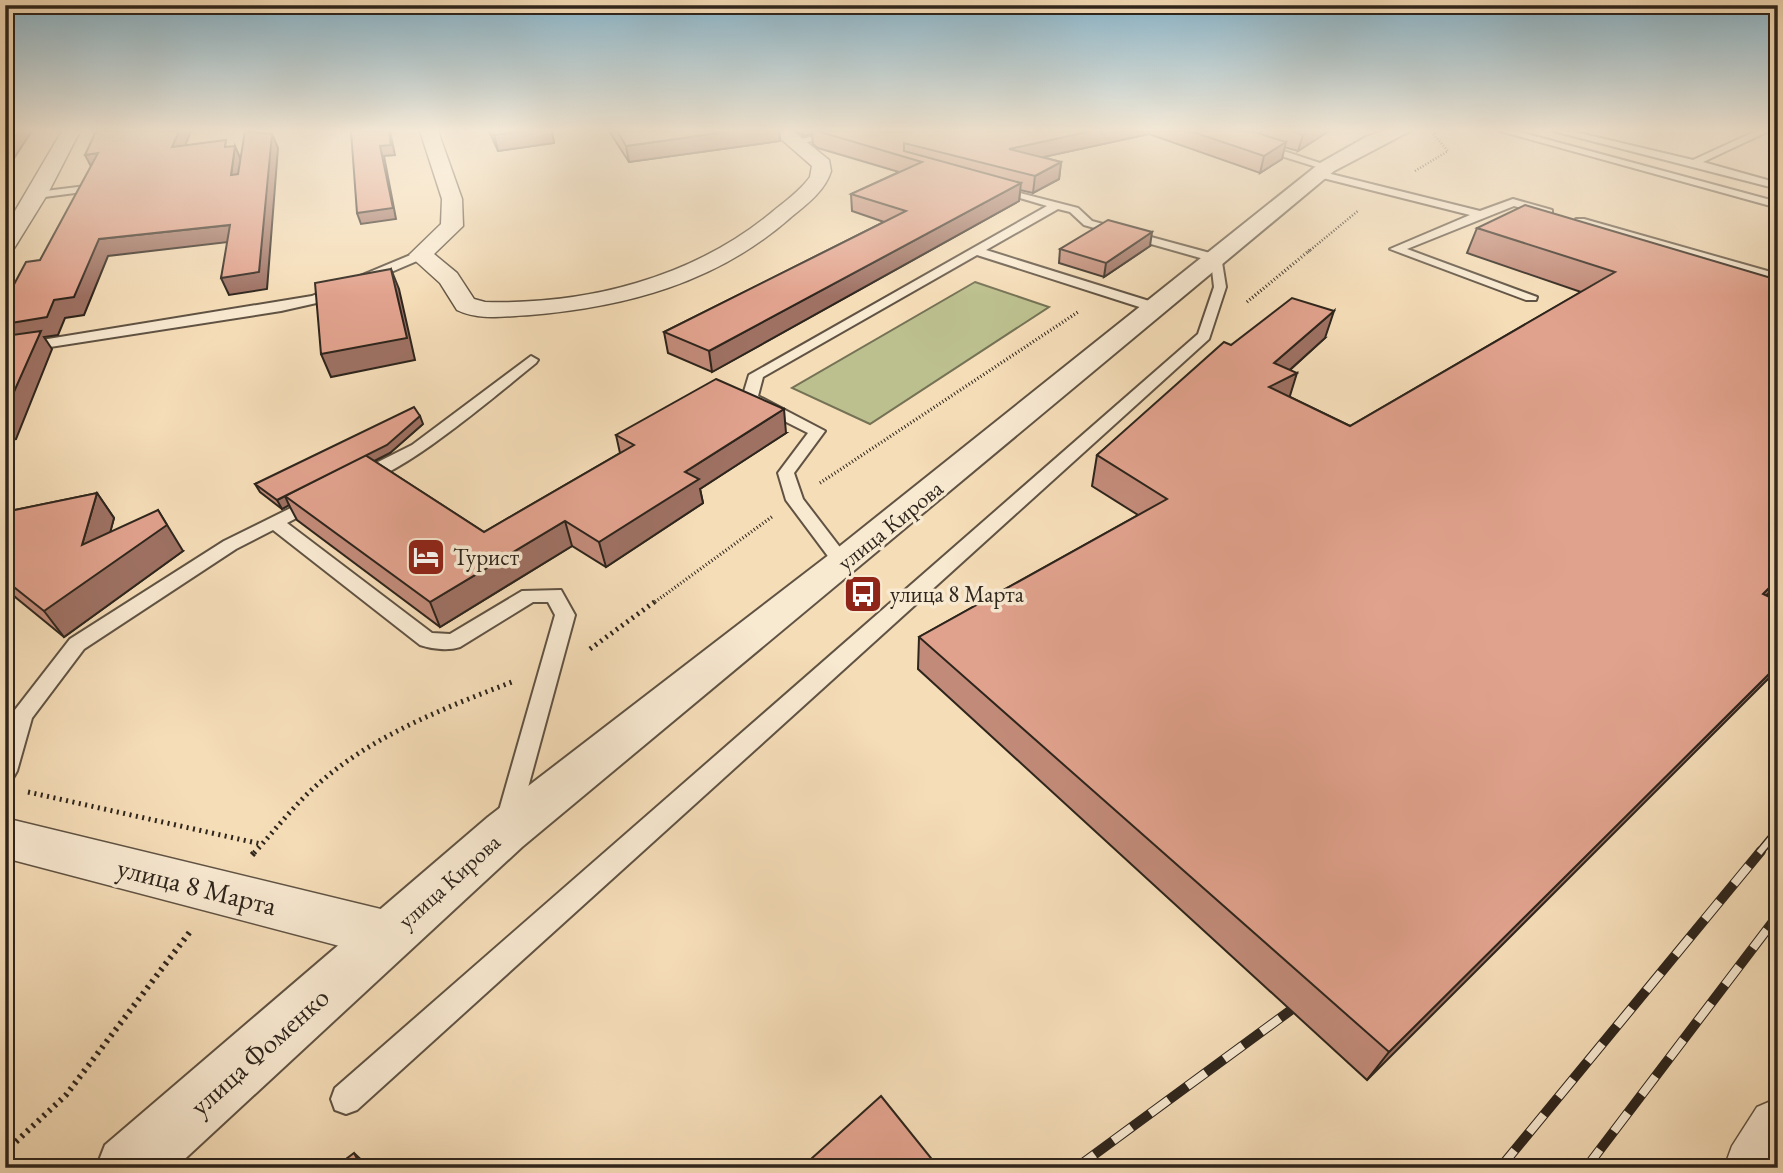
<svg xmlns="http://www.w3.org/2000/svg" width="1783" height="1173" font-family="'EB Garamond',serif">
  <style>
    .green { fill: #bcc08e; stroke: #757255; stroke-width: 2 }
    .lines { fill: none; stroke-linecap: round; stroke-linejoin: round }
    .service-casing { stroke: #605343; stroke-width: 4 }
    .minor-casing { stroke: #605343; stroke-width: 3 }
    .tertiary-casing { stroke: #605343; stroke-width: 4 }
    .path-far3 { stroke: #2e251c; stroke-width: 2.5; stroke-dasharray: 1 2; stroke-linecap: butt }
    .path-far2 { stroke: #2e251c; stroke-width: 3.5; stroke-dasharray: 1 2.5; stroke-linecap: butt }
    .path-far1 { stroke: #2e251c; stroke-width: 5; stroke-dasharray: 2 4.5; stroke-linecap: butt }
    .path { stroke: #2e251c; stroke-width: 6; stroke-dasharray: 2.5 5; stroke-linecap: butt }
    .service { fill: #f8e9d1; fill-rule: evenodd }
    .minor { fill: #f8e9d1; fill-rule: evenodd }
    .tertiary { fill: #f8e9d1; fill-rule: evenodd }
    .rail-far1-casing { stroke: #2e251c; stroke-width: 9 }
    .rail-casing { stroke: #2e251c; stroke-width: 10 }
    .rail-far1 { stroke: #f8e9d1; stroke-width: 6; stroke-dasharray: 18; stroke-linecap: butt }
    .rail { stroke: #f8e9d1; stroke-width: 8; stroke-dasharray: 23; stroke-linecap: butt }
    .wall { fill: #c28b79; stroke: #2e251c; stroke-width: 2 }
    .shaded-wall { fill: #9e7163; stroke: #2e251c; stroke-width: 2 }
    .building { fill: #e1a28d; stroke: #2e251c; stroke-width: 2 }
    .labels { text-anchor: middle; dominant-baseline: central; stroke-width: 7; stroke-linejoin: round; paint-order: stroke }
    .street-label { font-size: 23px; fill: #2e251c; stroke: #f8e9d1 }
    .poi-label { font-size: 23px; fill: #2e251c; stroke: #f8e9d1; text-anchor: start }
    .near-street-label { font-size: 28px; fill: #2e251c; stroke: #f8e9d1 }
  </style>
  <rect width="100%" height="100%" fill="#f5ddb8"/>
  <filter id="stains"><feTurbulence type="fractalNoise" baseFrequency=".00286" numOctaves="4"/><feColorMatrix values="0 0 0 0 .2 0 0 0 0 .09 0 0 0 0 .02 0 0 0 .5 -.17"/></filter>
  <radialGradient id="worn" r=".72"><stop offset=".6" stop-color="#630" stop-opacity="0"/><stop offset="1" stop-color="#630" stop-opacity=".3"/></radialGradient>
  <polygon class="green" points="975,282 1049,307 870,424 792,388"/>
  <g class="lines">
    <g class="service-casing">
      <g id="service">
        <polygon points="836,131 857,131 794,145 789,142"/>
        <polygon points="1247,131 1258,131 1253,136 1256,142 1332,167 1323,169 1249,146 1243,135"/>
        <polygon points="1500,131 1516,131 1778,202 1778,208"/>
        <polygon points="1553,131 1571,131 1693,160 1756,131 1769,131 1703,162 1778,183 1778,189"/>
        <polygon points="1319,171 1480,211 1513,199 1552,210 1552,214 1548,215 1514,206 1407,249 1537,297 1536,300 1526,300 1390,249 1470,215 1315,176 1314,174"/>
        <polygon points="86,186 90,187 90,191 37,198 32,195 37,192"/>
        <polygon points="993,186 1078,208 1092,221 1221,256 1226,287 1209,339 357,1110 346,1114 335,1110 331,1099 335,1088 1198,334 1214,287 1211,261 1084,225 1070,212 1058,209 986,250 1162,305 1162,311 1152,311 977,255 763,377 758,396 825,431 794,473 803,499 852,563 850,567 836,567 786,500 778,473 808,433 745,401 742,398 749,375 1047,206 993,190"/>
        <polygon points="1576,219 1584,219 1778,274 1778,282 1576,223"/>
        <polygon points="420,251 426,255 424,258 321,302 281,311 5,354 5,346 312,296"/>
        <path d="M531,356L538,360L536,363C507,386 387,490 354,482L352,478L354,474L412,445Z"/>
        <path d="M315,496L324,501L321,505L287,523L432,633L450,634L522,591L561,590L575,615L517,828L508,831L499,828L496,821L555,615L548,602H533L460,647C448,651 432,649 420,645L273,530L236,549L84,649L32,718L17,771L13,778L5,780V733L11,715L70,639L224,541Z"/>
      </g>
    </g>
    <g class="minor-casing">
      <g id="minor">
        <polygon points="62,131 80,131 47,195 13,250 5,252 5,228"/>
        <path d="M420,131H438L462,199L463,226L434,254L457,273L474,299L485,302C586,305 692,278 771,213C784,202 800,191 810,177L812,166L772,131H793L829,160L831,171C825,191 806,205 790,218C716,283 626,307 530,315C505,316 480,321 457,310L440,283L409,255L441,224L442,199Z"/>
        <polygon points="5,818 389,911 407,918 415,935 407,952 389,959 5,858"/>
        <polygon points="1778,1098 1778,1168 1724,1168 1732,1146 1757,1107"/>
      </g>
    </g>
    <g class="tertiary-casing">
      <polygon id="tertiary" points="1382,131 1410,131 1334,171 522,847 175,1168 96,1168 105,1145 488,817 830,554 1320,163 1366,137"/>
    </g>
    <g class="path-far3">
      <polyline points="1415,171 1448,151 1433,134 1441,131"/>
      <polyline points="1308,252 1359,210"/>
    </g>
    <g class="path-far2">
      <polyline points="1247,302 1310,250"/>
      <polyline points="820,483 1078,312"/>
      <polyline points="655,602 773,516"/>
    </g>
    <g class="path-far1">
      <polyline points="590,649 657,600"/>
      <polyline points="28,792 261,844"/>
      <path d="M254,853C277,828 298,800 325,778C379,733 447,707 512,682"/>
    </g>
    <g class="path">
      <polyline points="252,855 256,851"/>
      <polyline points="5,1152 66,1095 192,929"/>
    </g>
    <use href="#service" class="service"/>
    <use href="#minor" class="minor"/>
    <use href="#tertiary" class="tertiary"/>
    <g class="rail-far1-casing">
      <polyline id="rail-far1" points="1759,853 1778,830"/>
    </g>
    <g class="rail-casing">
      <g id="rail">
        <polyline points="1076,1168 1291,1010"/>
        <polyline points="1500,1168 1761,851"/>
        <polyline points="1586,1168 1778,915"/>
      </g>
    </g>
    <use href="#rail-far1" class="rail-far1"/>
    <use href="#rail" class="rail"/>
  </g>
  <g class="wall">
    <polygon points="489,131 552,131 554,143 498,151"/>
    <polygon points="609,131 779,131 780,141 629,162"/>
    <polygon points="797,131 1251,131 1257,133 1257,131 1329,131 1298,151 1284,147 1282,159 1260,173 1149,134 1043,157 1061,162 1059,179 1033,193 1020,190 1019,201 712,372 668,353 664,332 884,222 852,211 851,194 899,172 818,148 813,144 812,134 803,136"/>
    <polygon points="1477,228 1778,280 1766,595 1367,1080 918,669 919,637 1138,515 1092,486 1097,455 1231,345 1325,338 1290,370 1290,397 1350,426 1581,292 1467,253"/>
    <polygon points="1150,246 1104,277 1059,263 1060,249"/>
    <polygon points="423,424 390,453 374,461 484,532 620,453 616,435 786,433 700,489 703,503 606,567 572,546 440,627 297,520 289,505 282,509 260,492 255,484"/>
    <polygon points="97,493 114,518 110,532 183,551 64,637 15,597 5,603 5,512"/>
  </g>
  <g class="shaded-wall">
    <polygon points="19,131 32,131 5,172 5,151"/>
    <polygon points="179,131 191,131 179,161 172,147"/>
    <polygon points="389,131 390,131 395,155 384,156 396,219 361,224 357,213 380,146"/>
    <polygon points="523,131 552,131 554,143 498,151 494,135"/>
    <polygon points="733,131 779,131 780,141 629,162 626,146"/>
    <polygon points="803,131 812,131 812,134 803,136"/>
    <polygon points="1091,131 1149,131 1149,134 1007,165 1009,149"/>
    <polygon points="1309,131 1329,131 1298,151 1303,135"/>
    <polygon points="272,134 278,148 267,289 229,295 221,278"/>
    <polygon points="1286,142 1282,159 1260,173 1264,156"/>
    <polygon points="235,146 241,160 238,190 231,175"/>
    <polygon points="98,153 93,170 85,155"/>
    <polygon points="1061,162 1059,179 1033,193 1035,176"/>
    <polygon points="1021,183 1019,201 712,372 709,351"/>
    <polygon points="230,225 237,241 108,256 84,315 65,318 58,335 44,337 52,349 16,439 10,440 5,449 5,324 99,239"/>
    <polygon points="1152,232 1150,246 1104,277 1106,263"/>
    <polygon points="391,269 399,289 415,360 331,377 321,354"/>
    <polygon points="1334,311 1325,338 1274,384 1297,373 1288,402 1266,392 1274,363"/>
    <polygon points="784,409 786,433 700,489 703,503 606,567 599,542 685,472"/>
    <polygon points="420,416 423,424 390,453 294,502"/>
    <polygon points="97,493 114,518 100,571 82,545"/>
    <polygon points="285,496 289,505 282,509 277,500"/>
    <polygon points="158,510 183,551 64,637 44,611"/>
    <polygon points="565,521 572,546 440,627 430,602"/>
    <polygon points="1778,579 1778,583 1738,626 1763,594"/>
    <polygon points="5,584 15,597 5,603"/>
    <polygon points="1778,665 1778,669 1367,1080 1389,1052"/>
    <polygon points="354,1153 368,1166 369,1168 362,1168"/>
  </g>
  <g class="building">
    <polygon points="5,131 19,131 5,151"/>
    <polygon points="96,131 179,131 172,147 226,140 225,147 235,146 231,175 238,174 245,131 272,134 259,272 221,278 230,225 99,239 74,297 54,300 47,317 5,324 5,294 7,290 11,290 26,262 40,260 98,153 85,155"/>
    <polygon points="351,131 389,131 391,145 380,146 393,208 357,213"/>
    <polygon points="493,131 523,131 494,135"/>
    <polygon points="617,131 733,131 626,146"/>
    <polygon points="817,131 1091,131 1009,149 1061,162 1035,176 904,143 904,151 1021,183 709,351 664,332 906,211 851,194 922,162"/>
    <polygon points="1190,131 1251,131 1286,142 1264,156"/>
    <polygon points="1289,131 1309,131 1303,135"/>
    <polygon points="1525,205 1778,280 1778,579 1763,594 1778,601 1778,665 1389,1052 919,637 1167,499 1097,455 1224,342 1231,345 1292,298 1334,311 1274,363 1297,373 1269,387 1350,426 1615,272 1477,228"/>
    <polygon points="1108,220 1152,232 1106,263 1060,249"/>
    <polygon points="391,269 407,338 321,354 315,283"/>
    <polygon points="41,331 5,412 5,336"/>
    <polygon points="716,379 784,409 685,472 699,479 599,542 565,521 430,602 285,496 365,455 484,532 634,445 616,435"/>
    <polygon points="414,407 420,416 387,445 277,500 255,484"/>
    <polygon points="97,493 82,545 158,510 167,525 44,611 5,580 5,512"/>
    <polygon points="881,1096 939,1168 801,1168"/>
    <polygon points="354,1153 362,1168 334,1168"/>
  </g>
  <linearGradient id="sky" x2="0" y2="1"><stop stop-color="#8ab8cf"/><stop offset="0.44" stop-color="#faf0df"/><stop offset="1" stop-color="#faf0df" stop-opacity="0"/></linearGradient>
  <rect width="1783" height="296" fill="url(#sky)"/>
  <defs>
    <g id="hotel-square" transform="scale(2.0125)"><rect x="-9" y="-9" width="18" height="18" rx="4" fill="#8f2418" stroke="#f8e9d1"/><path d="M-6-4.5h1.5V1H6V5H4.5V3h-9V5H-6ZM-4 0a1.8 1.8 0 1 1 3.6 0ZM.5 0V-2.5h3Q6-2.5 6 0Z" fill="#fff"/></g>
    <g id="bus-square" transform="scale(2.0125)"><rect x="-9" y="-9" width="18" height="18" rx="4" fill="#8f2418" stroke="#f8e9d1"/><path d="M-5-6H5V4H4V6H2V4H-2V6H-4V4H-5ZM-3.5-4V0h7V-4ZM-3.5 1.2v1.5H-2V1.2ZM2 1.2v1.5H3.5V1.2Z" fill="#fff"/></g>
  </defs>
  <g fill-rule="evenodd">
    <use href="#hotel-square" x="426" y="557"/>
    <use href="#bus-square" x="863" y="594"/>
  </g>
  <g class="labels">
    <g class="street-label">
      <text transform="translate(890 525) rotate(-39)">улица Кирова</text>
      <text transform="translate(449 881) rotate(-42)">улица Кирова</text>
    </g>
    <g class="poi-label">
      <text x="453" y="557">Турист</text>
      <text x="890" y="594">улица 8 Марта</text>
    </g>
    <g class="near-street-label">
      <text transform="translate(197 886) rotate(14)">улица 8 Марта</text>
      <text transform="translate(259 1051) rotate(-42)">улица Фоменко</text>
    </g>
  </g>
  <rect width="1783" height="1173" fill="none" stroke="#f5ddb8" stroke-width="28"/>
  <rect x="7" y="7" width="1769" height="1159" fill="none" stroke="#2e251c" stroke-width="3.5"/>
  <rect x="14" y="14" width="1755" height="1145" fill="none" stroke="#2e251c" stroke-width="2"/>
  <rect width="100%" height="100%" filter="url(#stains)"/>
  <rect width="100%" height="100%" fill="url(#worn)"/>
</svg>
